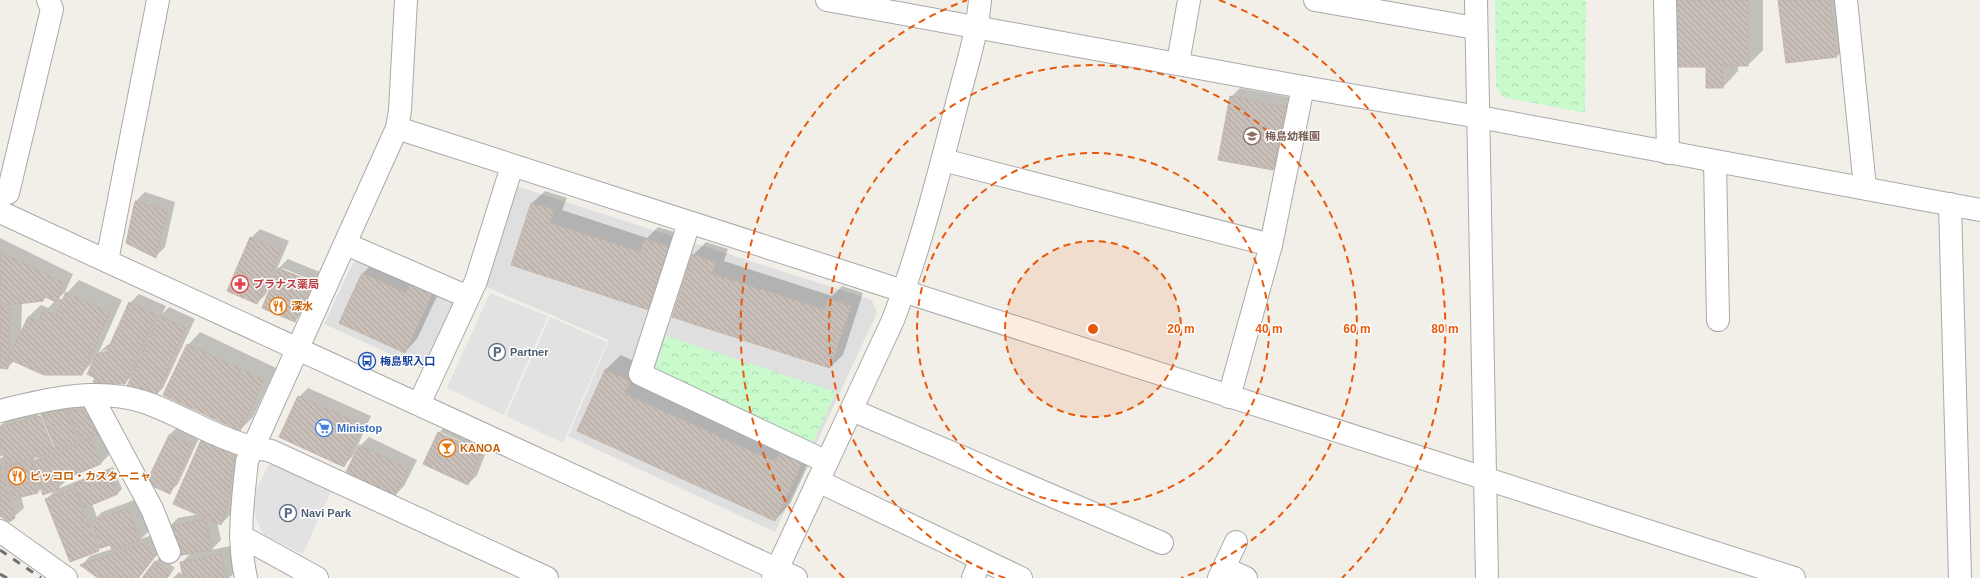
<svg xmlns="http://www.w3.org/2000/svg" width="1980" height="578" font-family="Arial,'Noto Sans JP',sans-serif">
  <style>
    .residential { fill: #e0dfdf }
    .park { fill: url(#park-crowns) }
    .parking { fill: #e2e2e2 }
    .shadow { fill: #0003; fill-rule: evenodd }
    .building { fill: url(#building-back-hatch); stroke: #c4b6ab }
    .lines { fill: none; stroke-linecap: round; stroke-linejoin: round }
    .minor-casing { stroke: #a9a9a9; stroke-width: 24 }
    .minor { stroke: #fff; stroke-width: 22 }
    .rail { stroke: #707070; stroke-width: 3; stroke-dasharray: 8 8; stroke-linecap: butt }
    .ring { fill: none; stroke: #e8590c; stroke-width: 2; stroke-dasharray: 7 5 }
    .labels { text-anchor: middle; dominant-baseline: central; stroke-width: 3; stroke-linejoin: round; paint-order: stroke }
    .education-label { font-size: 11px; font-weight: bold; fill: #785e54; stroke: #fff; text-anchor: start }
    .health-label { font-size: 11px; font-weight: bold; fill: #be3a42; stroke: #fff; text-anchor: start }
    .food-label { font-size: 11px; font-weight: bold; fill: #c56008; stroke: #fff; text-anchor: start }
    .service-label { font-size: 11px; font-weight: bold; fill: #4e5e75; stroke: #fff; text-anchor: start }
    .transit-label { font-size: 11px; font-weight: bold; fill: #164399; stroke: #fff; text-anchor: start }
    .shop-label { font-size: 11px; font-weight: bold; fill: #366cbe; stroke: #fff; text-anchor: start }
    .centre { fill: #e8590c; stroke: #fff; stroke-width: 2 }
    .ring-label { font-size: 12px; text-anchor: middle; font-weight: bold; fill: #e8590c; stroke: #fff; stroke-width: 3; stroke-linejoin: round; paint-order: stroke }
  </style>
  <defs>
    <pattern id="park-crowns" width="20" height="18" patternUnits="userSpaceOnUse"><rect width="20" height="18" fill="#c8facc"/><path d="M2 6a3 3 0 1 1 6 0M12 15a3 3 0 1 1 6 0" fill="none" stroke="#acd6af"/></pattern>
    <pattern id="building-back-hatch" width="6" height="6" patternUnits="userSpaceOnUse"><rect width="6" height="6" fill="#c7bfb8"/><path d="M-1 5l2 2M0 0l6 6M5-1l2 2" fill="none" stroke="#aba49e"/></pattern>
  </defs>
  <rect width="100%" height="100%" fill="#f2efe9"/>
  <polygon class="residential" points="500,181 872,300 877,313 775,532 568,436 609,340 484,286 443,378 324,324 363,242 464,284"/>
  <g class="park">
    <polygon points="1495,0 1586,0 1585,113 1503,97 1496,86"/>
    <polygon points="666,336 836,392 812,445 654,373"/>
  </g>
  <g class="parking">
    <polygon points="490,293 548,316 504,415 447,388"/>
    <polygon points="550,317 607,342 563,443 506,416"/>
    <polygon points="270,463 331,491 303,554 264,535 256,519 254,507 257,488"/>
  </g>
  <g class="shadow">
    <polygon points="1678,0 1763,0 1763,50 1748,65 1738,65 1738,71 1723,87 1707,66"/>
    <polygon points="1779,0 1847,0 1852,40 1837,56"/>
    <polygon points="1240,88 1294,98 1282,160 1273,169 1231,97"/>
    <polygon points="545,191 567,198 562,210 647,238 658,227 681,234 661,296 648,309 512,265 532,203"/>
    <polygon points="145,192 175,202 165,247 156,256 127,242 136,201"/>
    <polygon points="260,229 289,241 276,271 288,259 322,273 317,282 282,268 282,270 316,284 303,312 294,321 274,279 273,278 266,294 257,303 251,238"/>
    <path d="M0,238L73,274L65,292L59,298L63,300L67,293L79,280L122,300L98,354L107,345L111,344L130,303L139,294L166,306L162,314L169,307L195,319L163,388L154,397L133,375L125,383L96,377L94,361L81,374L14,361L7,368L0,367ZM46,296L55,301L48,308L41,305L28,317L21,334L22,303L42,300ZM111,349L102,354V351Z"/>
    <polygon points="706,242 728,249 724,261 832,296 842,286 863,293 843,355 830,367 673,317 693,255"/>
    <polygon points="375,261 445,279 417,339 405,352 363,273"/>
    <polygon points="200,332 276,368 253,417 240,430 188,345"/>
    <polygon points="621,355 817,446 790,504 775,520 578,430 605,370"/>
    <polygon points="308,388 371,416 353,456 344,465 299,397"/>
    <path d="M69,406L70,408L73,406L94,407L103,429L101,431L109,455L100,464L67,477L68,479L57,489L113,467L122,489L117,494L92,504L97,517L102,512L137,499L149,531L141,539L152,535L165,544L139,578H99L82,565L90,556L112,549L111,544L71,561L46,499L57,489L44,494L42,488L38,492L21,496L24,508L9,521L0,515V458L5,457L4,454L0,457V426L6,420L49,408L50,410ZM39,411L54,447H51L37,412ZM40,455L35,460L34,456Z"/>
    <polygon points="448,424 490,443 486,453 441,432 441,435 485,455 477,475 468,484 439,433"/>
    <polygon points="179,426 200,436 178,484 169,493 169,435"/>
    <polygon points="369,437 417,460 404,486 395,495 360,446"/>
    <polygon points="203,438 243,450 235,503 230,515 221,524 217,522 221,540 211,550 230,546 235,572 229,578 173,578 179,572 184,576 181,563 191,553 169,527 178,518 199,514"/>
    <polygon points="160,557 175,568 167,578 143,578"/>
  </g>
  <g class="building">
    <polygon points="1677,0 1748,0 1748,66 1723,66 1723,88 1706,88 1706,67 1678,67"/>
    <polygon points="1778,0 1830,0 1837,57 1786,63"/>
    <polygon points="1230,96 1285,107 1273,170 1218,160"/>
    <polygon points="135,201 167,211 156,258 126,243"/>
    <polygon points="531,203 555,210 550,223 640,252 645,239 669,247 649,310 511,265"/>
    <polygon points="250,237 281,250 257,304 227,291"/>
    <polygon points="0,252 65,283 56,302 45,297 43,301 8,305 0,301"/>
    <polygon points="692,254 716,262 712,274 825,310 828,299 851,306 830,368 672,317"/>
    <polygon points="278,268 313,282 295,322 262,308"/>
    <polygon points="362,273 406,293 411,282 433,292 405,353 339,323"/>
    <polygon points="66,292 110,313 82,375 44,375 8,359 28,317 39,322 44,310 55,315"/>
    <polygon points="129,302 157,315 125,384 97,384 93,382 95,378 87,374 97,354 107,351"/>
    <polygon points="0,304 10,309 8,369 0,368"/>
    <polygon points="159,316 186,328 155,398 127,386"/>
    <polygon points="187,344 264,380 240,431 163,395"/>
    <polygon points="605,370 630,381 625,394 775,462 780,451 803,461 775,521 577,431"/>
    <polygon points="298,396 363,425 344,467 279,437"/>
    <polygon points="65,410 78,442 58,450 42,415"/>
    <polygon points="67,410 89,411 99,434 81,442"/>
    <polygon points="40,416 55,452 6,465 0,443 0,427"/>
    <polygon points="438,432 482,452 468,485 423,464"/>
    <polygon points="169,435 192,445 170,494 146,483"/>
    <polygon points="202,438 229,450 234,459 226,513 221,525 173,504"/>
    <polygon points="91,439 101,464 57,482 59,489 43,495 31,463"/>
    <polygon points="359,445 409,469 395,496 346,472"/>
    <polygon points="30,460 38,493 13,499 4,467"/>
    <polygon points="0,464 15,518 9,522 0,516"/>
    <polygon points="108,470 118,494 84,508 74,484"/>
    <polygon points="74,488 99,551 70,562 45,499"/>
    <polygon points="128,508 140,541 112,550 110,545 101,548 92,521"/>
    <polygon points="206,519 212,550 177,556 167,527"/>
    <polygon points="143,543 157,554 138,578 98,578 80,565"/>
    <polygon points="221,554 226,578 183,578 180,562"/>
    <polygon points="155,561 171,573 167,578 142,578"/>
  </g>
  <g class="lines">
    <g class="minor-casing">
      <g id="minor">
        <polyline points="827,0 1303,87 1479,117 1980,210"/>
        <polyline points="1315,0 1475,28"/>
        <polyline points="1476,0 1487,578"/>
        <polyline points="1665,0 1668,153"/>
        <polyline points="1846,0 1865,187"/>
        <polyline points="1178,63 1189,0"/>
        <polyline points="397,128 1794,578"/>
        <polyline points="943,160 1271,245"/>
        <polyline points="1715,161 1718,320"/>
        <polyline points="8,193 52,9 48,0"/>
        <polyline points="1950,204 1960,578"/>
        <polyline points="0,212 796,578"/>
        <polyline points="689,223 640,374 827,462"/>
        <polyline points="346,244 468,297"/>
        <polyline points="107,261 158,0"/>
        <polyline points="91,395 152,509 169,552"/>
        <polyline points="1229,397 1271,245 1303,87"/>
        <polyline points="419,404 476,281 512,166"/>
        <polyline points="852,410 1162,543"/>
        <path d="M0,411C46,399 97,387 144,402C174,412 202,430 233,441C245,446 258,448 271,451L547,578"/>
        <polyline points="818,481 1021,578"/>
        <polyline points="0,531 66,578"/>
        <polyline points="241,536 317,578"/>
        <polyline points="1224,568 1246,578"/>
        <path d="M246,578C237,539 243,500 247,461L397,128L400,110L406,0"/>
        <path d="M773,578L893,320C919,251 938,178 956,107C965,72 977,36 980,0"/>
        <polyline points="973,578 981,559"/>
        <polyline points="1219,578 1236,542"/>
      </g>
    </g>
    <use href="#minor" class="minor"/>
    <g class="rail">
      <polyline points="0,550 41,578"/>
      <polyline points="0,574 7,578"/>
    </g>
  </g>
  <circle cx="1093" cy="329" r="88" fill="#e8590c" fill-opacity=".12"/>
  <g class="ring">
    <circle cx="1093" cy="329" r="88"/>
    <circle cx="1093" cy="329" r="176"/>
    <path d="M1005 578A264 264 0 1 1 1181 578"/>
    <path d="M844 578A352 352 0 0 1 967 0M1219 0A352 352 0 0 1 1342 578"/>
  </g>
  <defs>
    <g id="school-ring" transform="scale(0.9)"><circle r="9.5" fill="#fff" stroke="#8d6e63" stroke-width="1.5"/><path d="M0-5L7-2L0 1L-7-2ZM-4 1L0 2.5L4 1V4Q0 6-4 4Z" fill="#8d6e63"/></g>
    <g id="pharmacy-ring" transform="scale(0.9)"><circle r="9.5" fill="#fff" stroke="#e0444e" stroke-width="1.5"/><path d="M-2-6h4v4h4v4h-4v4h-4v-4h-4v-4h4Z" fill="#e0444e"/></g>
    <g id="restaurant-ring" transform="scale(0.9)"><circle r="9.5" fill="#fff" stroke="#e8710a" stroke-width="1.5"/><path d="M-5-6h1v4h1v-4h1v4h1v-4h1v5L-1.5 .5V6h-2V.5L-5-1ZM5-6V6H3V1.5H1.5Q1.5-4 5-6Z" fill="#e8710a"/></g>
    <g id="parking-ring" transform="scale(0.9)"><circle r="9.5" fill="#fff" stroke="#5c6f8a" stroke-width="1.5"/><path d="M-3.5-5.5H1a3.5 3.5 0 0 1 0 7H-1V5.5H-3.5ZM-1-3.4V-.6H.8a1.4 1.4 0 0 0 0-2.8Z" fill="#5c6f8a"/></g>
    <g id="bus-ring" transform="scale(0.9)"><circle r="9.5" fill="#fff" stroke="#1a4fb4" stroke-width="1.5"/><path d="M-5-6H5V4H4V6H2V4H-2V6H-4V4H-5ZM-3.5-4V0h7V-4ZM-3.5 1.2v1.5H-2V1.2ZM2 1.2v1.5H3.5V1.2Z" fill="#1a4fb4"/></g>
    <g id="supermarket-ring" transform="scale(0.9)"><circle r="9.5" fill="#fff" stroke="#3f7fe0" stroke-width="1.5"/><path d="M-6-5.5h2.5l.6 2H6L4.5 2H-2.5L-4.4-4H-6ZM-1.5 3.2a1.3 1.3 0 1 0 .1 0ZM3 3.2a1.3 1.3 0 1 0 .1 0Z" fill="#3f7fe0"/></g>
    <g id="bar-ring" transform="scale(0.9)"><circle r="9.5" fill="#fff" stroke="#e8710a" stroke-width="1.5"/><path d="M-6-5H6L.8 .8V4.5H3.5V6h-7V4.5H-.8V.8Z" fill="#e8710a"/></g>
  </defs>
  <g fill-rule="evenodd">
    <use href="#school-ring" x="1252" y="136"/>
    <use href="#pharmacy-ring" x="240" y="284"/>
    <use href="#restaurant-ring" x="278" y="306"/>
    <use href="#parking-ring" x="497" y="352"/>
    <use href="#bus-ring" x="367" y="361"/>
    <use href="#supermarket-ring" x="324" y="428"/>
    <use href="#bar-ring" x="447" y="448"/>
    <use href="#restaurant-ring" x="17" y="476"/>
    <use href="#parking-ring" x="288" y="513"/>
  </g>
  <g class="labels">
    <g class="education-label">
      <text x="1265" y="136">梅島幼稚園</text>
    </g>
    <g class="health-label">
      <text x="253" y="284">プラナス薬局</text>
    </g>
    <g class="food-label">
      <text x="291" y="306">深水</text>
      <text x="460" y="448">KANOA</text>
      <text x="30" y="476">ピッコロ・カスターニャ</text>
    </g>
    <g class="service-label">
      <text x="510" y="352">Partner</text>
      <text x="301" y="513">Navi Park</text>
    </g>
    <g class="transit-label">
      <text x="380" y="361">梅島駅入口</text>
    </g>
    <g class="shop-label">
      <text x="337" y="428">Ministop</text>
    </g>
  </g>
  <circle cx="1093" cy="329" r="6" class="centre"/>
  <g class="ring-label">
    <text x="1181" y="333">20 m</text>
    <text x="1269" y="333">40 m</text>
    <text x="1357" y="333">60 m</text>
    <text x="1445" y="333">80 m</text>
  </g>
</svg>
